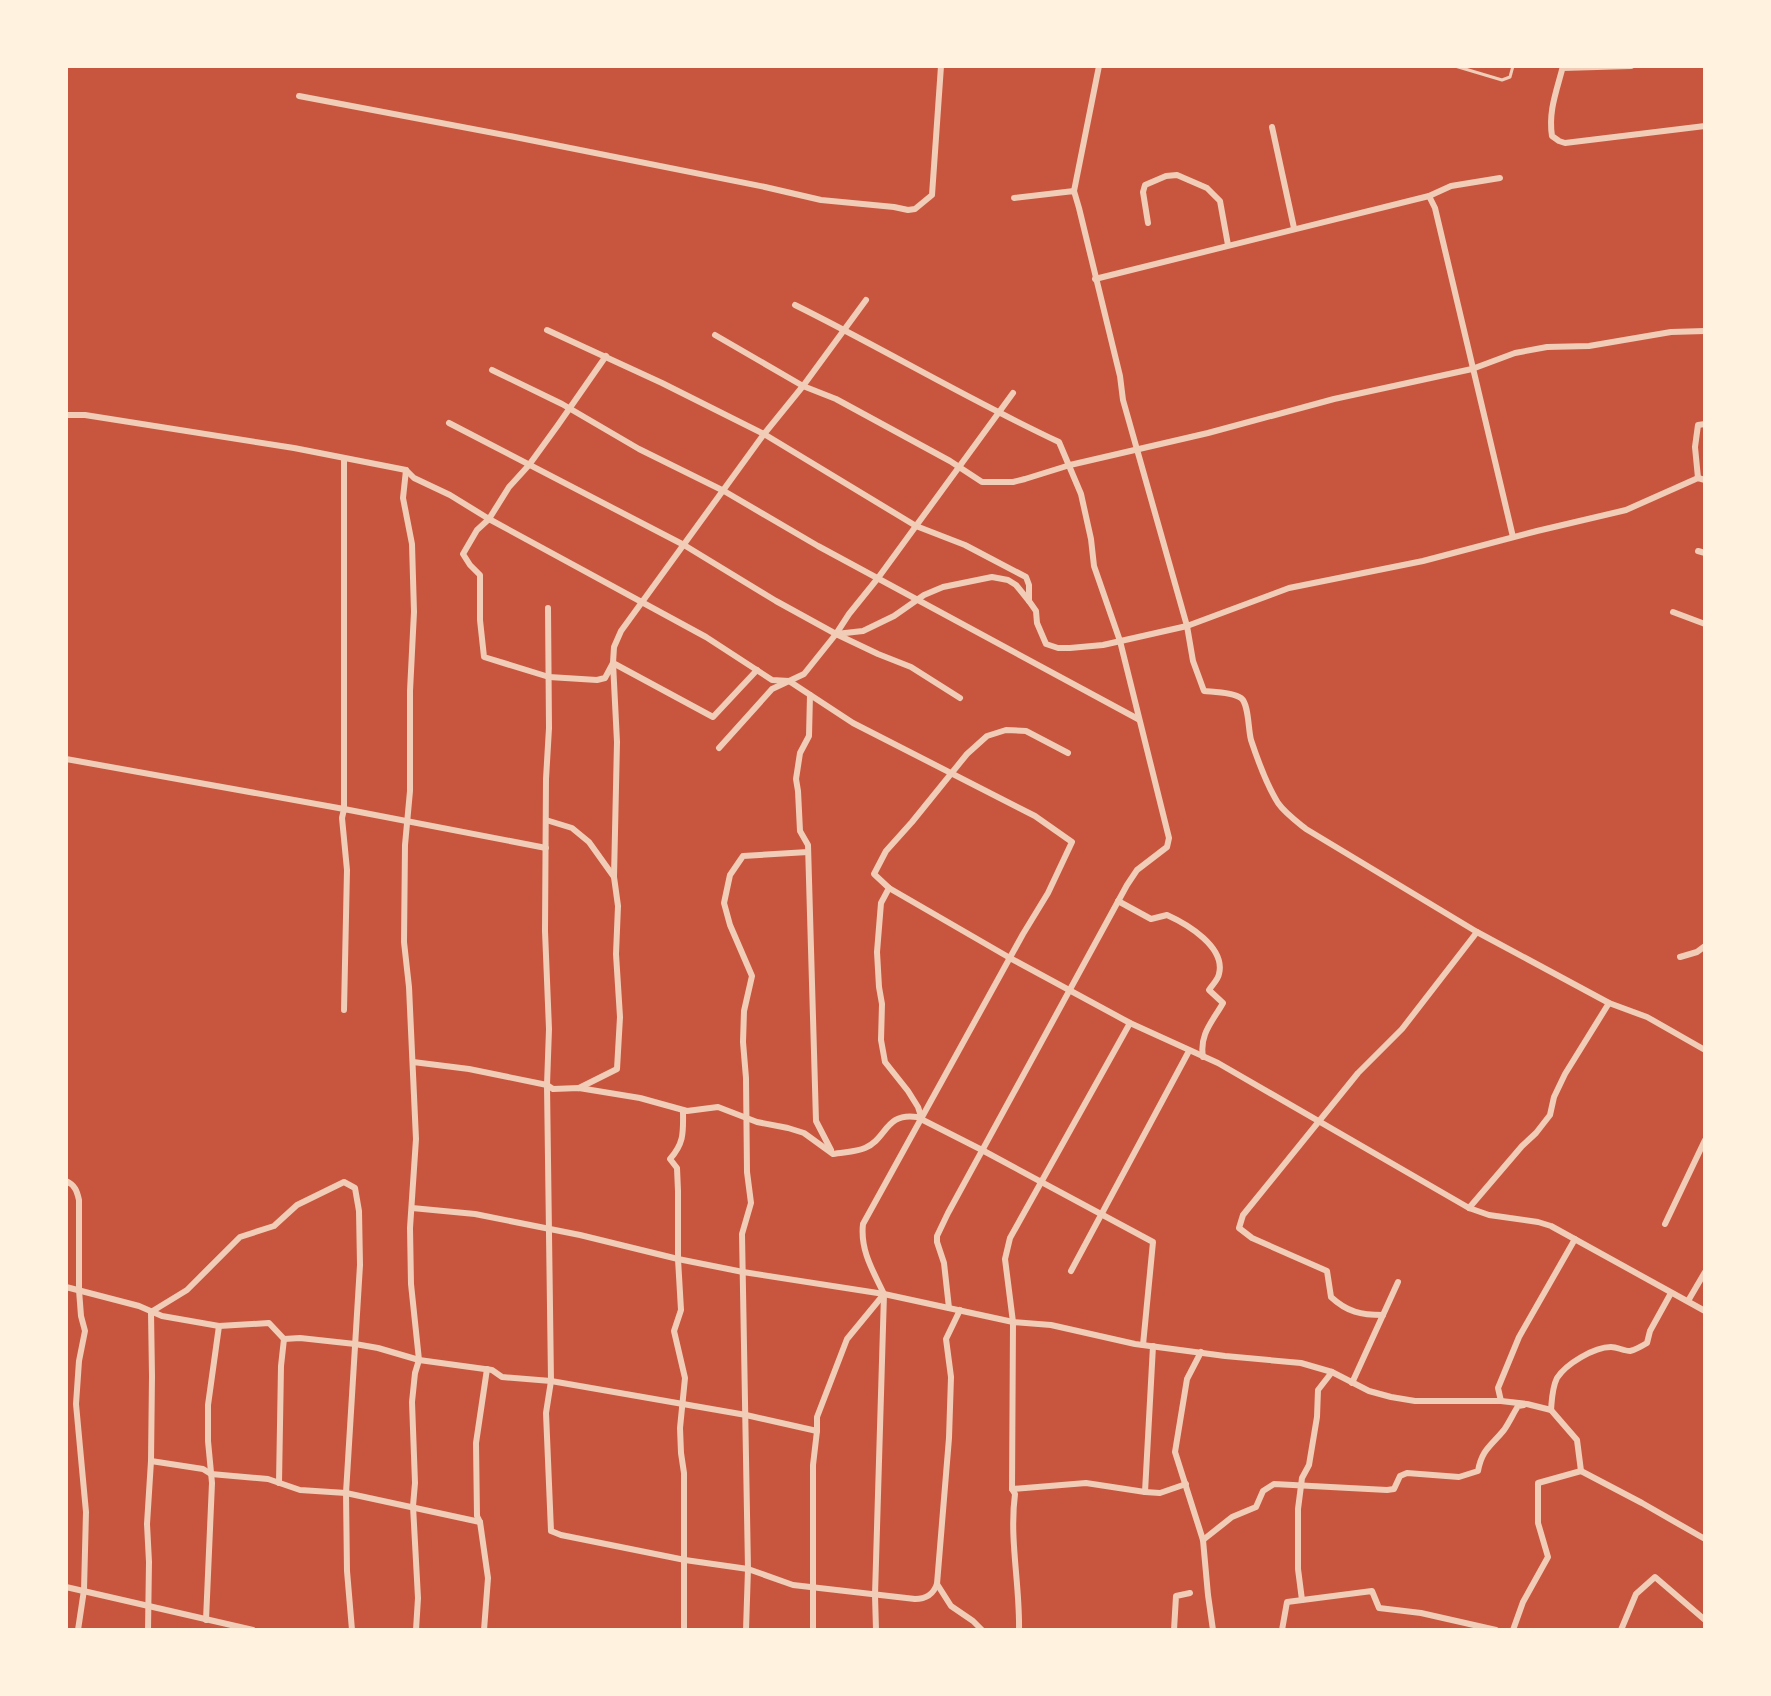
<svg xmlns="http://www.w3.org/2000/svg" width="1771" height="1696" font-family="'Libre Baskerville',serif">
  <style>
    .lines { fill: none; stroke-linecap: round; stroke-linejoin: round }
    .service { stroke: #f1ccb7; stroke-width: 3 }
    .minor { stroke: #f1ccb7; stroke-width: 6 }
  </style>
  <rect width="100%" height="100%" fill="#c8553d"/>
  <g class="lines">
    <polyline class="service" points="1455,66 1502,80 1510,77 1513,66"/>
    <g class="minor">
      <path d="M1563,66C1557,90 1548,111 1552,136L1559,141L1565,143L1705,126"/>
      <polyline points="1563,68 1631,66"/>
      <polyline points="299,96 510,136 765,187 821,200 894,207 908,210 915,209 932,195 941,66"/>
      <polyline points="1272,127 1294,228"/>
      <polyline points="1500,178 1451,186 1429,196 1435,208 1513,537"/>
      <polyline points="1074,191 1099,66"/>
      <path d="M1014,198L1074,191L1079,208L1120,376L1123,400L1187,626L1193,661L1204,691C1214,692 1232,692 1241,698C1249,704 1248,729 1251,740C1258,761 1266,784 1278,803C1285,813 1296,821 1306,829L1477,932L1609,1003L1647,1017L1705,1050"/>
      <polyline points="1148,223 1143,192 1145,185 1166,176 1177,175 1207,188 1220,201 1228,245"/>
      <polyline points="1095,279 1429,196"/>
      <path d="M795,305C884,349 969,400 1059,442L1081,494L1091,539L1094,566L1120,641L1169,838L1167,847L1137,870L1127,885L948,1213L937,1236V1242L944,1263L949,1308"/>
      <polyline points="547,330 662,383 764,434 916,526 965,545 1026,577 1029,585 1029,601"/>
      <polyline points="715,335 803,386 836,399 950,461 982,482 1013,482 1025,479 1070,465 1208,433 1334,399 1472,369 1515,353 1547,347 1589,346 1671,332 1705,331"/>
      <polyline points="606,356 558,425 529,465 509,487 489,519 477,530 463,554 470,565 480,575 480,620 484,657 549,677 597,680 605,678 613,663 617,742 614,877"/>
      <polyline points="492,370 562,404 639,449 724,491 818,546 1138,719"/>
      <path d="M66,415H85L294,448L406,470L414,478L450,495L489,519L706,637L772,680L789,681L853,723L1035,816L1072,842L1048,893L1023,934L863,1224C860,1250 873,1271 884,1294L875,1595L876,1630"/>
      <polyline points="449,423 684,545 776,601 836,634 878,654 911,667 960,698"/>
      <polyline points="406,470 403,498 412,544 414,612 410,691 410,791 405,845 404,942 409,987 416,1139 410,1228 411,1284 419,1360 415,1373 412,1402 415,1483 413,1506 418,1598 416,1630"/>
      <polyline points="1698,478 1695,447 1698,425 1705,424"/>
      <polyline points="1698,551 1705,553"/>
      <path d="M548,608L549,728L546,779L545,931L549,1029L547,1085L551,1381L546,1413L551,1531L561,1535L685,1560L748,1569L793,1585L915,1599C926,1599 933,1595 937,1584L949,1438L951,1377L946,1339L960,1310"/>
      <polyline points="1673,612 1705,624"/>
      <polyline points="836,634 849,614 878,578 1013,393"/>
      <polyline points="757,670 713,717 613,663 614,647 621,631 764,434 803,386 866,300"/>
      <polyline points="810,695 809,736 800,753 796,779 798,791 800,831 808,845 816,1121 831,1150"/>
      <polyline points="719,748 772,689 804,674 836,634 863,631 894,616 924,595 943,587 992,577 1008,580 1016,585 1029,601 1036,611 1037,623 1046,644 1058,648 1070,648 1103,645 1187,626 1289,588 1423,561 1537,531 1626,510 1698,478 1705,480"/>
      <polyline points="1068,753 1026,731 1006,730 987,736 967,754 912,822 886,851 874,874 889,888 1010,958 1130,1023 1218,1063 1469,1208 1489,1215 1538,1222 1551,1226 1705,1311"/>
      <polyline points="66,759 344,809 344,458"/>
      <polyline points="546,820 572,828 589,842 614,877 618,906 616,954 620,1017 617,1069 579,1088"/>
      <polyline points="889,888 881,903 877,952 879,987 882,1004 881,1040 885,1062 908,1091 918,1107 922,1119"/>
      <path d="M1118,901L1151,919L1167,915C1187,924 1226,947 1219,974C1218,980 1212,985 1209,990L1223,1003C1213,1021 1199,1034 1203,1057"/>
      <polyline points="1680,957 1697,952 1705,946"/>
      <polyline points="344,1010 347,870 342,818 344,809 546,848"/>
      <path d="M413,1062L469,1069L547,1085L553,1089L579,1088L640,1098L687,1111L718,1107L757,1122L788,1128L804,1133L833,1154C843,1152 856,1152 865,1148C887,1139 885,1112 917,1117L982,1150L1153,1242L1143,1345"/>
      <path d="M683,1110C683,1131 685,1142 670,1159L677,1168L678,1191V1259L681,1310L674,1331L685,1378L680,1428L681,1453L684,1473V1630"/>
      <path d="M66,1181C75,1185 77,1191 79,1200V1290L81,1316L85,1331L79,1361L76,1404L86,1512L84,1590L78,1630"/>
      <polyline points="412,1208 475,1214 580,1235 678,1259 743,1272 884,1294 1013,1322 1051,1325 1135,1344 1225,1356 1301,1363 1332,1372 1369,1391 1391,1397 1415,1401 1501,1401 1527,1404 1551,1410 1577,1440 1581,1471 1538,1483 1538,1523 1548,1557 1523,1602 1513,1630"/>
      <polyline points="1469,1208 1522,1146 1536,1133 1550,1115 1554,1097 1565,1074 1609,1003"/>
      <polyline points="1665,1224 1705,1140"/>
      <polyline points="1071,1271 1189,1051"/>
      <polyline points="66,1287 139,1306 162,1316 219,1326 269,1323 284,1339 300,1338 355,1344 378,1348 419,1360 492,1370 502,1377 551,1381 746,1415 817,1431 817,1417 847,1339 884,1294"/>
      <polyline points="1688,1301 1705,1272"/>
      <path d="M1383,1315C1361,1315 1347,1312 1331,1297L1327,1271L1252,1238L1239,1228L1243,1215L1358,1073L1402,1029L1477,932"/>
      <polyline points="1201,1352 1187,1379 1175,1452 1203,1540 1208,1595 1213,1630"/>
      <polyline points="1352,1383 1398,1282"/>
      <polyline points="1501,1401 1498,1388 1519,1337 1575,1239"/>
      <path d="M1551,1410C1552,1399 1552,1388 1557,1378C1566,1364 1594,1347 1611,1347C1617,1347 1624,1351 1630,1351C1635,1350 1642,1346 1647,1343L1650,1331L1671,1293"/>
      <polyline points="151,1461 203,1469 211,1474 268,1479 300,1490 346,1493 480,1522"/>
      <polyline points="1581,1471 1642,1503 1705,1539"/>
      <polyline points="279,1483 281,1366 284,1339"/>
      <polyline points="1012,1489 1086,1483 1145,1492 1160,1493 1186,1484"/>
      <polyline points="1145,1492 1153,1346"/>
      <path d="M1203,1540L1232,1517L1256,1507L1263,1491L1274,1484L1387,1490L1394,1489L1400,1476L1407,1473L1459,1477L1478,1471C1482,1449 1491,1446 1504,1430C1509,1423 1513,1414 1518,1406L1524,1405"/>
      <polyline points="937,1584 951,1606 973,1621 982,1630"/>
      <polyline points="66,1587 253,1630"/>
      <polyline points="1302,1600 1298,1569 1298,1509 1302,1478 1309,1465 1317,1417 1318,1390 1332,1372"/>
      <polyline points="206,1620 212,1483 208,1441 208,1405 219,1326"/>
      <polyline points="148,1630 149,1562 147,1524 151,1461 152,1376 151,1312 187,1290 240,1237 274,1226 297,1205 344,1182 355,1188 359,1211 360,1265 346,1493 347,1571 352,1630"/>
      <polyline points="484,1630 488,1578 480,1522 477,1516 476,1443 487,1369"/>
      <polyline points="746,1630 748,1569 742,1234 751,1203 747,1172 746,1078 743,1042 744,1011 752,976 730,925 724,903 730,875 743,856 808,852"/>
      <polyline points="813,1630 813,1465 817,1431"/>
      <path d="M1019,1630C1020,1585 1009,1539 1015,1494L1012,1489L1013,1322L1005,1259L1010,1238L1130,1023"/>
      <polyline points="1174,1630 1176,1596 1190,1593"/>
      <polyline points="1282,1630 1287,1602 1372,1591 1379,1608 1421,1613 1496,1630"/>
      <polyline points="1621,1630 1636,1594 1655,1577 1705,1620"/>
    </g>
  </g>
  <rect width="1771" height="1696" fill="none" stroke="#fff3e0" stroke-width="136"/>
</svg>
